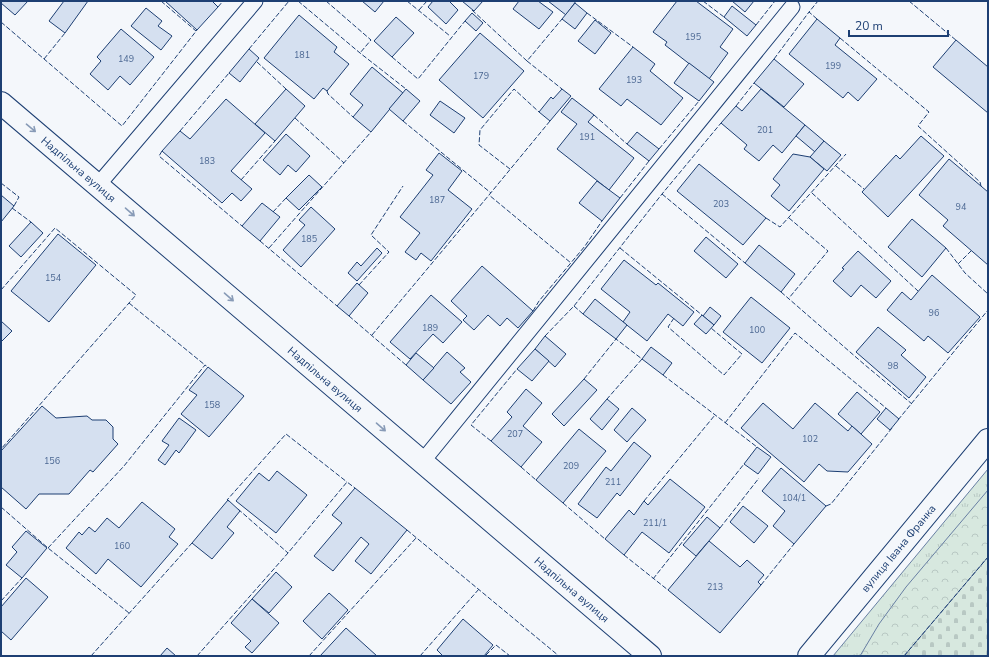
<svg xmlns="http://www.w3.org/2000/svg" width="989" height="657" font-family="'Nunito Sans',sans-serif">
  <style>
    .grass { fill: url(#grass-tufts); stroke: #687fa3 }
    .forest { fill: url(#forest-crowns); stroke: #687fa3 }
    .cemetery { fill: url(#cemetery-stones); stroke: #687fa3 }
    .building { fill: #d5e0f0; stroke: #1d3f73 }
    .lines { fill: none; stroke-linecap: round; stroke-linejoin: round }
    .lane-casing { stroke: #1d3f73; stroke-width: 17 }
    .street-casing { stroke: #1d3f73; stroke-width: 24 }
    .secondary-casing { stroke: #1d3f73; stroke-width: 24 }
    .lane { stroke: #f4f7fb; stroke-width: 15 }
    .street { stroke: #f4f7fb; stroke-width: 22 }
    .secondary { stroke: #f4f7fb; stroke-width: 22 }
    .fence { stroke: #1d3f73; stroke-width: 1; stroke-dasharray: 5 2; stroke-linecap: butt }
    .oneway { stroke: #889bb7 }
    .labels { text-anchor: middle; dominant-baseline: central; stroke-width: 3; stroke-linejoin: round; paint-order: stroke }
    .number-label { font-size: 9px; fill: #4b6792 }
    .street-label { font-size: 11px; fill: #1d3f73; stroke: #f4f7fb }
  </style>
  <defs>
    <pattern id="grass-tufts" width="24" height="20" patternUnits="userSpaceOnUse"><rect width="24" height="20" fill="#d7e8df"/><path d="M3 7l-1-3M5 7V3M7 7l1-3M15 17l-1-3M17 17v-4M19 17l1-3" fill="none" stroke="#b8c8c3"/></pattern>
    <pattern id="forest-crowns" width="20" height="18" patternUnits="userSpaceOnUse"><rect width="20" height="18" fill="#d7e8df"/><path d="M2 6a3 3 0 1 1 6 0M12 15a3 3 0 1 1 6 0" fill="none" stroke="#b8c8c3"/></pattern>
    <pattern id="cemetery-stones" width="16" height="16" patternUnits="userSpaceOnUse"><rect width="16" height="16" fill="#d7e8df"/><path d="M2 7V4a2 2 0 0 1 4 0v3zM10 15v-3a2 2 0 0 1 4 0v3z" fill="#b8c8c3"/></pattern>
  </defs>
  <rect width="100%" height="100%" fill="#f4f7fb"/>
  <polygon class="grass" points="988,469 988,542 891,656 833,656"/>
  <polygon class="forest" points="988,490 988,656 860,656 879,624 906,587"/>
  <polygon class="cemetery" points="988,557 988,656 904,656"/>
  <g class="building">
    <polygon points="1,1 28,1 15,15 1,3"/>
    <polygon points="64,1 88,1 65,33 49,21"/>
    <polygon points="165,1 212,1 218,7 197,30"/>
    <polygon points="362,1 384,1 375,12"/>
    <polygon points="433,1 449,1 458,10 446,24 428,7"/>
    <polygon points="462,1 483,1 474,11"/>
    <polygon points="519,1 538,1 553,12 539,29 513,9"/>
    <polygon points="548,1 576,1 566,15"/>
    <polygon points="677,1 696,1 733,29 720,47 728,53 709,79 665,45 667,42 653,32"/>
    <polygon points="732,1 754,1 745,12"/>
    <polygon points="575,3 587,13 575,29 562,19"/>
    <polygon points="732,6 756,25 747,36 724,17"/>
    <polygon points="146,8 162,21 158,26 172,36 161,50 131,26"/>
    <polygon points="472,13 483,23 476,31 465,21"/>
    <polygon points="299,15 337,47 334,52 349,64 327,91 323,88 314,99 264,58"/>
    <polygon points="396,17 414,33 392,57 374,41"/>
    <polygon points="817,19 840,38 835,45 877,79 858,101 848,92 843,98 789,54"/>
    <polygon points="595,20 611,33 595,54 578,41"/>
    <polygon points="121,29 154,57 130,85 120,76 108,90 90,74 101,61 97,57"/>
    <polygon points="480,33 524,71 483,118 439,80"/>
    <polygon points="956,40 988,67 988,113 933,67"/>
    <polygon points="633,47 655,64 650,71 683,98 661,125 627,99 621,106 599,89"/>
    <polygon points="249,49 259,58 240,82 229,73"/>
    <polygon points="774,59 804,84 784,107 754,83"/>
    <polygon points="689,63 714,82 699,101 674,83"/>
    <polygon points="372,67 403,93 371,132 353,117 363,105 350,94"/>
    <polygon points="286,89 305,106 275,141 255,124"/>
    <polygon points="406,89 420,101 403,121 389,109"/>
    <polygon points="562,89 571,96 550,121 539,112 551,97 553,99"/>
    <polygon points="761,89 805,125 782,153 773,145 759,161 744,149 747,145 721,123 736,106 742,111"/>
    <polygon points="572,98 594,115 588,122 634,158 609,190 557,149 577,124 561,112"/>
    <polygon points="226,99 265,133 231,171 252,189 241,201 232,193 222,203 162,151 180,131 190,139"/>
    <polygon points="440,101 465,118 454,133 430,115"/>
    <polygon points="805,125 824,141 815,152 796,136"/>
    <polygon points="637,132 659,149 649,161 627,144"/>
    <polygon points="286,134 310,156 296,172 288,165 280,175 263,160"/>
    <polygon points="921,136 944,156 888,217 862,192 896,155 900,159"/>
    <polygon points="824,141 841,155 827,171 810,157"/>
    <polygon points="439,153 462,171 448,190 472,209 431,261 421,253 416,260 405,252 420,233 400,217 433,175 426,170"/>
    <polygon points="793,154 810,157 824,169 789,211 771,196 780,185 773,179"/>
    <polygon points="949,159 988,192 988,265 943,226 948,220 919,195"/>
    <polygon points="699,164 766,218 743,245 677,191"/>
    <polygon points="309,175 322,187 299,210 286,198"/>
    <polygon points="597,181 620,198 602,221 579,203"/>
    <polygon points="1,195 14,206 1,222"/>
    <polygon points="262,203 280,217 260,241 242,226"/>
    <polygon points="311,207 335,229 301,267 283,250 305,225 299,220"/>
    <polygon points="912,219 946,248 922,277 888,247"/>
    <polygon points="31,222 43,233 21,257 9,246"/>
    <polygon points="58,234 96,265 49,322 11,291"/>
    <polygon points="706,237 738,264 726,278 694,251"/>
    <polygon points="759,245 795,274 781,292 745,263"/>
    <polygon points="377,248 382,253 357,281 348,273 357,262 361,266"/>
    <polygon points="858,251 891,281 876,298 861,285 851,297 833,281 844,269 842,268"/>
    <polygon points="624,260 656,285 658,283 694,312 683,326 668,314 647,341 623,322 630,312 601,289"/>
    <polygon points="482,266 533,311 518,328 507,318 500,326 488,315 474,330 463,320 467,316 451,301"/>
    <polygon points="932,275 980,317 948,353 928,336 924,341 887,310 902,292 911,300"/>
    <polygon points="357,283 368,293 349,316 337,306"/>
    <polygon points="431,295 462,322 443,343 433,334 410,359 390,342"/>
    <polygon points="751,297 790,328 762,363 723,332"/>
    <polygon points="595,299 627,325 616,339 583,314"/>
    <polygon points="710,307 721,316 714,325 703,316"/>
    <polygon points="702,315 714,325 706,334 694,324"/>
    <polygon points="1,321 12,331 1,342"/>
    <polygon points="878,327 906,350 901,355 926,377 909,398 856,352"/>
    <polygon points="545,336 566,354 555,367 535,349"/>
    <polygon points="651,347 672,363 663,375 642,359"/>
    <polygon points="535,349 549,361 532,381 517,369"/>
    <polygon points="447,352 465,368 460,372 471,382 451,404 423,380"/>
    <polygon points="416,353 434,368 423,380 406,365"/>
    <polygon points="208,367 244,396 209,437 181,414 197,395 189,390"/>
    <polygon points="584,379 597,390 564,426 552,414"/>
    <polygon points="526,389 542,403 523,426 542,442 521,467 491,441 512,417 507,412"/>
    <polygon points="857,392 880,412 861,434 838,414"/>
    <polygon points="607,399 619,409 602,430 590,419"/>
    <polygon points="763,403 793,429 815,403 848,431 852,426 872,444 848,472 827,471 819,464 804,482 741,428"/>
    <polygon points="42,406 56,418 87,416 92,420 106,420 113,427 113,439 118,444 93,472 90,470 69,494 39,494 26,509 1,487 1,451"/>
    <polygon points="632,408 646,420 627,442 614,430"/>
    <polygon points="886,408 899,419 890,430 877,419"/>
    <polygon points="179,418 196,430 179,453 176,450 165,465 158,460 169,445 162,441"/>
    <polygon points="579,429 606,451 563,503 536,480"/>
    <polygon points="634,442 651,456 620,496 617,493 597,518 578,504 606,467 611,471"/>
    <polygon points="757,447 771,457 758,474 744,464"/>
    <polygon points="781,468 826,506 794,544 773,526 785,511 762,491"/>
    <polygon points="277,471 307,495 276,533 236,501 259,473 269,481"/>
    <polygon points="670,479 705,507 669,553 642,532 624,555 605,539 629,510 634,515 644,501 648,505"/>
    <polygon points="355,488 407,530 371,574 355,561 369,544 361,537 333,571 314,556 342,523 332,515"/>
    <polygon points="228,500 240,511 227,527 234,533 212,559 192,543"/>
    <polygon points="142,502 175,529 169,537 178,544 141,587 108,559 96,574 66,548 79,532 82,535 89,527 95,532 107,518 119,528"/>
    <polygon points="743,506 768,526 754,543 730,522"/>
    <polygon points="707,517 720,528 696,556 683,545"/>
    <polygon points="26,531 47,548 22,578 6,565 17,552 12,547"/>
    <polygon points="709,541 740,567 747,560 764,575 758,582 761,585 720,633 668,590"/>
    <polygon points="276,572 292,587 269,613 252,599"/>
    <polygon points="26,578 48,597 11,640 1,631 1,607"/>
    <polygon points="329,593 348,610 322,639 303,621"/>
    <polygon points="252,599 279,623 252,653 245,647 251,641 231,623"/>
    <polygon points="463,619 493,645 484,656 443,656 437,650"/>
    <polygon points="346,628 377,656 320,656"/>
    <polygon points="167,648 176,656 160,656"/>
  </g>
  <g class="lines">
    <g class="lane-casing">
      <g id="lane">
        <polyline points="98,185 255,1"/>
        <polyline points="422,462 792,7"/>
      </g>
    </g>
    <g class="street-casing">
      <g id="street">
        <path id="s1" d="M809,656L988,440"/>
      </g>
    </g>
    <g class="secondary-casing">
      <g id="secondary">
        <path id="s2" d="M1,103L650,656"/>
      </g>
    </g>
    <use href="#lane" class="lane"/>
    <use href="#street" class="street"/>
    <use href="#secondary" class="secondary"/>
    <g class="fence">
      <polyline points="161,1 196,31"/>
      <polyline points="298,1 360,53 406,89"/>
      <polyline points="326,1 371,40 360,53"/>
      <polyline points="407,1 450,36"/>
      <polyline points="703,1 724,17"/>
      <polyline points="843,1 844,1"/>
      <polyline points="909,1 957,41"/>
      <polyline points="218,7 223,1"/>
      <polyline points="419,10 427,1"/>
      <polyline points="472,10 527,61 562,19"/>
      <polyline points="587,13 633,47"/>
      <polyline points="817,19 809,12 818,1"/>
      <polyline points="1,22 122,126 197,30"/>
      <polyline points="756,25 775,1"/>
      <polyline points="840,38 929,112 918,126 980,182 981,186"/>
      <polyline points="249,49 289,1"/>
      <polyline points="392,57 418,79 465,21"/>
      <polyline points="44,59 65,33"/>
      <polyline points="774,59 809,12"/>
      <polyline points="527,61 562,89"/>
      <polyline points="257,62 286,89"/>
      <polyline points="327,91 328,94 353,117"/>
      <polyline points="736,106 754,83"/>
      <polyline points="594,115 627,144"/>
      <polyline points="295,118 344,163"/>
      <polyline points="403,121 491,193"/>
      <polyline points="550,121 489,195 571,263"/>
      <polyline points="180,131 229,73"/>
      <polyline points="659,149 699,101"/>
      <polyline points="162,151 159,156 242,226"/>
      <polyline points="836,166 864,189"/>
      <polyline points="510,169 479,145 480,130 514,89 539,112"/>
      <polyline points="241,180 275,141"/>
      <polyline points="1,183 19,197 14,206"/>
      <polyline points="812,193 918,291"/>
      <polyline points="662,194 745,263"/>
      <polyline points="620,198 649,161"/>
      <polyline points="12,208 31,222"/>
      <polyline points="273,212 286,198"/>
      <polyline points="766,218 780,227 846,154"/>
      <polyline points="789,218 828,251 789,298"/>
      <polyline points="260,241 337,306"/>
      <polyline points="269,248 371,132"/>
      <polyline points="620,248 702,315"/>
      <polyline points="946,248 965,273 988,294"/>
      <polyline points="958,264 971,251"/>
      <polyline points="359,285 389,252 371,235 403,186"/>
      <polyline points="1,290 55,228 136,295 1,449"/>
      <polyline points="781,292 865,365 912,404"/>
      <polyline points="129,303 205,365"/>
      <polyline points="574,306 583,314"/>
      <polyline points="533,311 539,301 585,246 602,221"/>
      <polyline points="349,316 406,365"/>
      <polyline points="674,318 668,327 724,375 742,354 711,328"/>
      <polyline points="372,335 489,195"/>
      <polyline points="545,336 574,306 662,194 721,123"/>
      <polyline points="663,375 757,447"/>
      <polyline points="584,379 616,339 642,359 607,399"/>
      <polyline points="898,420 988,310"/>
      <polyline points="725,423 795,333 886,408"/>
      <polyline points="491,441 471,425 517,369"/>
      <polyline points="521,467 536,480"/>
      <polyline points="229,501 227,500 286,434 347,482"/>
      <polyline points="644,501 715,415"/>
      <polyline points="563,503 605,539"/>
      <polyline points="826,506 831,504 892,428"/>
      <polyline points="1,507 48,548 129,613"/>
      <polyline points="238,509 288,553"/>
      <polyline points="720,528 759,478"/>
      <polyline points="407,530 559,656"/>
      <polyline points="48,548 124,466 205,365 208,367"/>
      <polyline points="624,555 668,590"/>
      <polyline points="653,579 744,464"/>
      <polyline points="761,585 794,544"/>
      <polyline points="1,601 22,578"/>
      <polyline points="486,655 496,645 510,656"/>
      <polyline points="91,656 192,543"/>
      <polyline points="197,656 288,553 347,482 355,488"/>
      <polyline points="309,656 416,538"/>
      <polyline points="420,656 479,589"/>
      <polyline points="904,656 988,557"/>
    </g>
  </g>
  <defs><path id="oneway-shaft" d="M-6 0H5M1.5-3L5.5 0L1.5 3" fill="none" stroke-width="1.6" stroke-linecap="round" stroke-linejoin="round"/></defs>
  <g class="oneway">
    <use href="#oneway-shaft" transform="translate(31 128) rotate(40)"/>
    <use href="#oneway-shaft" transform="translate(130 212) rotate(41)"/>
    <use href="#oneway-shaft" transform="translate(229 297) rotate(41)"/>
    <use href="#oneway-shaft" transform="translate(381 427) rotate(41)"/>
  </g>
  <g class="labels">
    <g class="number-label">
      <text x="693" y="37">195</text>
      <text x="302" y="55">181</text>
      <text x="126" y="59">149</text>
      <text x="833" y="66">199</text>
      <text x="481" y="76">179</text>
      <text x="634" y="80">193</text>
      <text x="765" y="130">201</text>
      <text x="587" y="137">191</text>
      <text x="207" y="161">183</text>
      <text x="437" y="200">187</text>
      <text x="721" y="204">203</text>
      <text x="961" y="207">94</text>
      <text x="309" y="239">185</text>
      <text x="53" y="278">154</text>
      <text x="934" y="313">96</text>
      <text x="430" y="328">189</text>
      <text x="757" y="330">100</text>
      <text x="893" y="366">98</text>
      <text x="212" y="405">158</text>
      <text x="515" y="434">207</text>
      <text x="810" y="439">102</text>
      <text x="52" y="461">156</text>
      <text x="571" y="466">209</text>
      <text x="613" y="482">211</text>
      <text x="794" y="498">104/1</text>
      <text x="655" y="523">211/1</text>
      <text x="122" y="546">160</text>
      <text x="715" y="587">213</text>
    </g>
    <g class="street-label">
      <text stroke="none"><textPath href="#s2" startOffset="102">Надпільна вулиця</textPath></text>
      <text stroke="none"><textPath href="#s2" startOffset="426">Надпільна вулиця</textPath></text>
      <text stroke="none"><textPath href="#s1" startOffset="140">вулиця Івана Франка</textPath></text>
      <text stroke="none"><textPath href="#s2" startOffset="750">Надпільна вулиця</textPath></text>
    </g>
  </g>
  <rect width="989" height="657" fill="none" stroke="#1d3f73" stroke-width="4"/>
  <path d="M849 30v6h99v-6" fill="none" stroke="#1d3f73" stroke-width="2"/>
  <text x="855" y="30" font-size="12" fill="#1d3f73" stroke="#f4f7fb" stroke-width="3" paint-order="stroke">20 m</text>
</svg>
